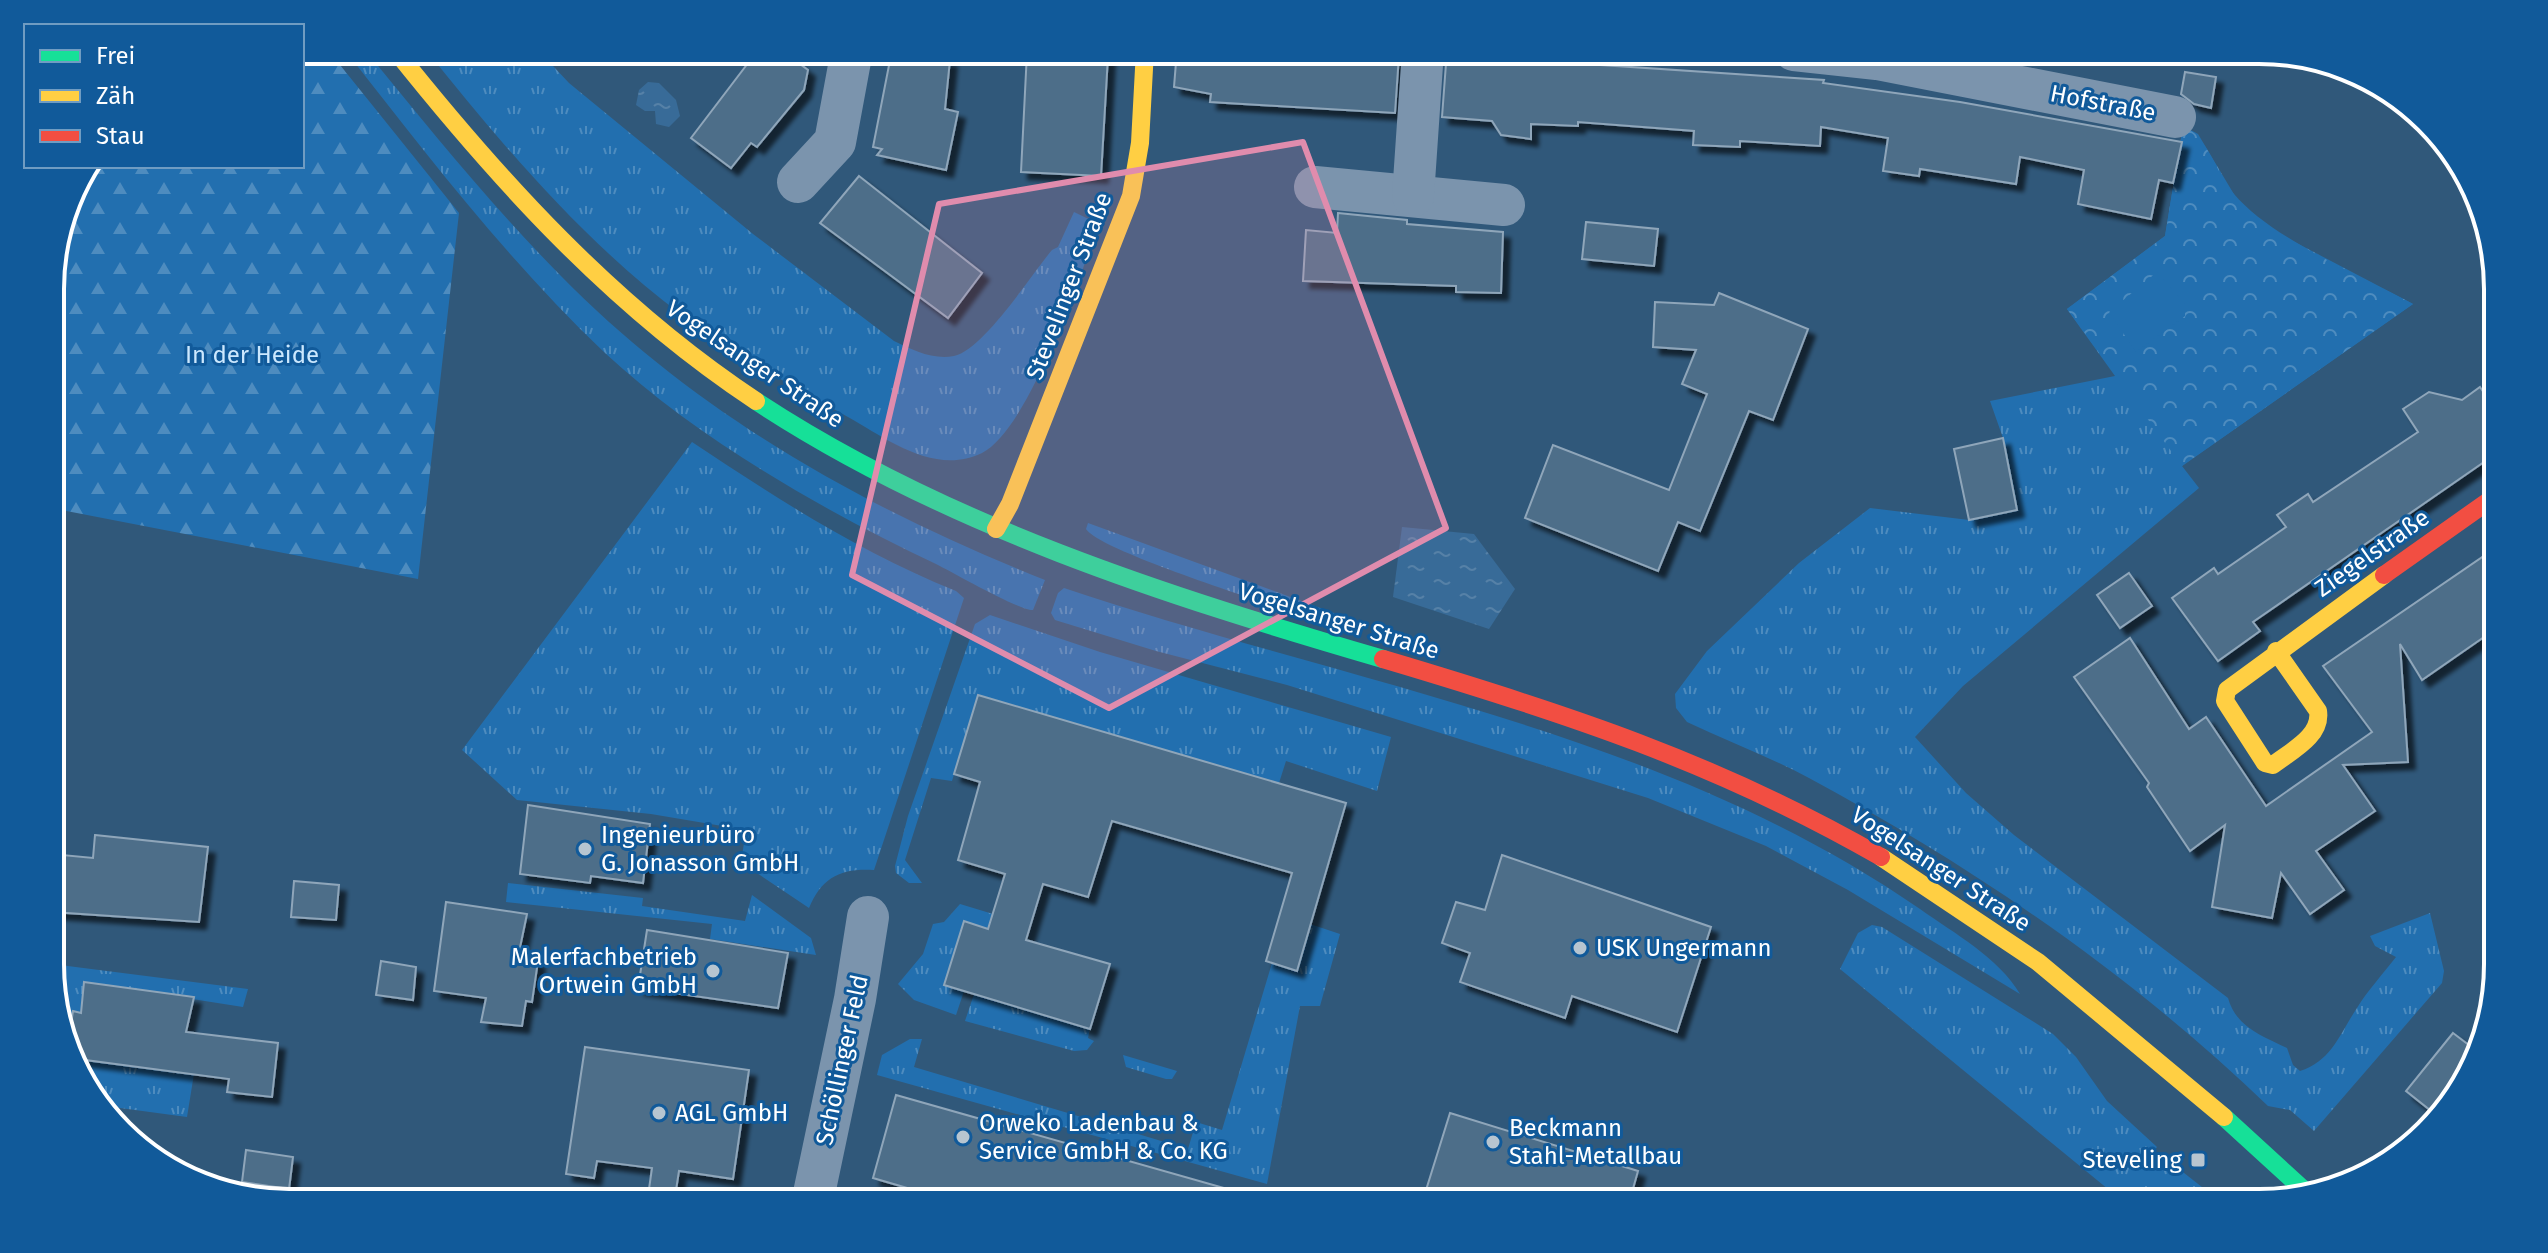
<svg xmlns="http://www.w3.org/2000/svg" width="2548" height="1253" font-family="'Fira Sans',sans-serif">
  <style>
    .grass { fill: url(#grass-tufts) }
    .forest { fill: url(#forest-firs) }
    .park { fill: url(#park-crowns) }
    .pitch { fill: #226faf }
    .water { fill: url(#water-ripples) }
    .building { fill: #4e6e89; stroke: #8fa6ba; stroke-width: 2; filter: url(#shadow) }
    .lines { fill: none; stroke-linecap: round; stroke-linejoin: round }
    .street { stroke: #7b94ad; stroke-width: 42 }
    .fast { stroke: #16e098; stroke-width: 18 }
    .slow { stroke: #ffcf43; stroke-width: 18 }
    .jam { stroke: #f24e42; stroke-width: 18 }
    .marked { fill: #e08cad; fill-opacity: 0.2; stroke: #e08cad; stroke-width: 6; stroke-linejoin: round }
    .poi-dot { fill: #b7c5d0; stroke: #115a9a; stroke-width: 3 }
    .labels { text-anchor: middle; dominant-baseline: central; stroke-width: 6; stroke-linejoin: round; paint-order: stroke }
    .street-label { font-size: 24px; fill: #fff; stroke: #115a9a }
    .park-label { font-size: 24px; fill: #cce8fe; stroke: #115a9a }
    .poi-label { font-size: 24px; fill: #fff; stroke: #115a9a; text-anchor: start }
    .rim { fill: none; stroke: #fff; stroke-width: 4 }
  </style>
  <defs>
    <pattern id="grass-tufts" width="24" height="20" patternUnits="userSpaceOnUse" patternTransform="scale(2)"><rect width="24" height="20" fill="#226faf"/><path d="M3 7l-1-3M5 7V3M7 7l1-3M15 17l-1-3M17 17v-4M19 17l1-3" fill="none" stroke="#4e8cbf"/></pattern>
    <pattern id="forest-firs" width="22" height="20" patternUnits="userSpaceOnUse" patternTransform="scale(2)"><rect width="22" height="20" fill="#226faf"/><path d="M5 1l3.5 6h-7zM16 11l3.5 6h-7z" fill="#4e8cbf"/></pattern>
    <pattern id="park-crowns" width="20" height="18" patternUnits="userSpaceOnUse" patternTransform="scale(2)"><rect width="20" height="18" fill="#226faf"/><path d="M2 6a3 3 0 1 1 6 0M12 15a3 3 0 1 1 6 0" fill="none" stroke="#4e8cbf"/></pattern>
    <pattern id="water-ripples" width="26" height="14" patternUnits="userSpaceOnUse" patternTransform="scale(2)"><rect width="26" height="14" fill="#386b98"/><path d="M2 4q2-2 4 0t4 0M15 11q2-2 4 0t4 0" fill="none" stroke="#5681a7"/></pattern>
    <filter id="shadow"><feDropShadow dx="7" dy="7" stdDeviation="2" flood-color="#0009"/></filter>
  </defs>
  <rect width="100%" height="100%" fill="#30587a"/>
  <g class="grass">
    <path d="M345,50H365C428,127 490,204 560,275C696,414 866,509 1045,580L1033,610C1020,611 954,573 936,564C822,510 698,439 605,353C509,262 426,154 345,50Z"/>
    <path d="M426,50H538L569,83L753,234L894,341C912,350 933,360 954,356C984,349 1031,275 1052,250L1058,247L1074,212L1099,224C1080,276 1029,429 982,453C935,476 887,439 848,417C791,386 734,354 682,315C583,241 503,146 426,50Z"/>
    <path d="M2183,126L2198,134L2235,196L2228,207L2413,304L2182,466L2199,488L1963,686L1915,737L1966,793L2014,835L2228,998C2236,1027 2262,1036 2287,1048L2293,1065L2300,1071C2332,1061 2340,1033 2357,1008C2368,990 2383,974 2396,957L2375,946L2370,936L2430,913L2444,971L2442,983L2314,1131L2290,1110L2268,1106C2132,975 1974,867 1809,778C1770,757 1727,741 1687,722L1676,708L1675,694L1707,651L1799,563L1870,508L1969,520L2017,510L2003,438L1990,401L2115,376L2067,309L2165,236Z"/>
    <path d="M692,442C776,498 861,553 956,591L964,598L874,870C841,868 822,877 809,908L751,869L742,856L746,830L651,814L517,800L462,750Z"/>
    <path d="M1088,523L1334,613L1356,628L1347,630C1307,616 1101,553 1086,529Z"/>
    <path d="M1064,588C1353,685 1665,732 1920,909C1955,934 1998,957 2020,994L1848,890L1766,846L1648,798L1287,685L1156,651L1055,620L1051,613L1058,593Z"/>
    <polygon points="990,615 1100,652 1391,737 1377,791 1286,761 1279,783 978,695 952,781 931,778 905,860 922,883 909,883 896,873 895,866 908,816 975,624"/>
    <polygon points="508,883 643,898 642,906 745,921 752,895 811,938 816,955 710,939 712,924 506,902"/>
    <polygon points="960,904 993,914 988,929 964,922 944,984 964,991 956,1015 914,1000 898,984 923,954 933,924 944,922"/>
    <polygon points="1310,924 1340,934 1320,1006 1300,1006 1267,1184 877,1075 882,1055 910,1039 922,1039 914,1067 1188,1149 1196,1122 1222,1130 1272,963"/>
    <polygon points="1872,925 1882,927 2053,1034 2076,1057 2107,1101 2157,1147 2151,1155 2173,1174 2179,1169 2207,1191 2234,1203 2125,1203 1840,969 1858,933"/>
    <polygon points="52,964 248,989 243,1007 84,982 81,1013 60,1015 52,996"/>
    <polygon points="974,994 1090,1029 1088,1038 1094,1041 1087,1050 1074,1051 965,1021"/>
    <polygon points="198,1049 187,1117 98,1105 78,1059"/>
    <polygon points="1123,1055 1177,1071 1172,1079 1166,1079 1126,1067"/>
  </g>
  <path class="forest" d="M302,50H328L459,213L418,579L51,508C51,418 34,236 88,166H302Z"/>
  <path class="park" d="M2183,126C2208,136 2216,174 2234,194C2271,238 2361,276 2413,304L2182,466L2067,309L2165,236Z"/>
  <polygon class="pitch" points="2157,272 2185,304 2185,316 2136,352 2109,312"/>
  <g class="water">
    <polygon points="648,82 659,83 676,100 680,116 669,127 656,124 655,111 645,111 636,105 639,90"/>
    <polygon points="1402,527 1474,534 1515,589 1489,629 1393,597"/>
  </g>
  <g class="building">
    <polygon points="758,50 781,50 808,70 804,90 757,147 751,143 731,168 691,138"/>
    <polygon points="1177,50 1363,50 1399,55 1395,113 1210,102 1211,94 1174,87"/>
    <polygon points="1447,50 1497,53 1497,58 1824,80 1823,83 1960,102 2182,142 2173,183 2159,180 2151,219 2078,204 2084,170 2020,157 2016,184 1920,169 1919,176 1883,171 1888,138 1821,127 1820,146 1740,141 1740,147 1693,145 1694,131 1578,122 1578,126 1531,124 1531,139 1501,135 1492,121 1442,117"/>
    <polygon points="1027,52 1108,56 1101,176 1021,172"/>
    <polygon points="891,55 950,60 945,109 958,112 946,170 877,155 882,149 873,147"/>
    <polygon points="2185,72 2216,77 2211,108 2194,104 2181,94"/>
    <polygon points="859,176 982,273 948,318 820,223"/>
    <polygon points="1338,213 1407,220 1407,224 1503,232 1501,293 1456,292 1456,286 1303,281 1306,230 1337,233"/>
    <polygon points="1586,222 1658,229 1654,266 1582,259"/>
    <polygon points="1719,293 1808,329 1773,420 1749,411 1700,531 1678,522 1658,571 1525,518 1553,445 1669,490 1707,394 1682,384 1696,350 1653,347 1655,302 1714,305"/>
    <polygon points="2480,387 2496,411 2497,453 2253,622 2260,631 2218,661 2172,598 2214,568 2218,574 2286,527 2277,515 2308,494 2313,502 2418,432 2403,409 2429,392 2462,400"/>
    <polygon points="2003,438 2017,510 1969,520 1954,449"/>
    <polygon points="2497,547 2497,628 2422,680 2400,644 2408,762 2343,765 2375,811 2316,851 2344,890 2310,914 2281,873 2272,918 2212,907 2225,825 2190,851 2147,787 2149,783 2074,677 2130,638 2189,729 2206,717 2266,806 2372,732 2323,666"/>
    <polygon points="2129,573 2152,606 2120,628 2097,595"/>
    <polygon points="978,695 1346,803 1297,971 1266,961 1292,873 1112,821 1088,897 1043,884 1026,940 1110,964 1090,1029 944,985 964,921 988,929 1005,874 958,860 980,782 954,774"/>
    <polygon points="528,805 650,824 643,883 591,876 590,883 520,874"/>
    <polygon points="95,835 208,847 199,922 52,912 52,854 93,858"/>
    <polygon points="1502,855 1711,927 1677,1032 1572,996 1565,1018 1460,982 1470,953 1442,943 1456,902 1485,910"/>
    <polygon points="294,881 339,885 336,920 291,917"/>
    <polygon points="446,902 527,914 518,957 538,961 532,1002 526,1001 522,1026 481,1022 486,998 434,991"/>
    <polygon points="647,930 788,953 778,1008 638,988"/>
    <polygon points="381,961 416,967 413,1000 376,995"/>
    <polygon points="84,982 194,997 186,1032 278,1043 272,1097 227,1092 229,1079 78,1059 69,1037 73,1011 81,1013"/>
    <polygon points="2453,1033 2478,1052 2474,1069 2435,1114 2406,1091"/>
    <polygon points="585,1047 749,1070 733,1179 679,1171 674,1203 647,1203 652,1168 597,1161 594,1178 566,1174"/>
    <polygon points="896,1095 1245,1194 1244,1203 911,1203 914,1190 873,1178"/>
    <polygon points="1450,1113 1638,1171 1629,1203 1422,1203"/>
    <polygon points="246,1150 293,1157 289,1189 242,1182"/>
  </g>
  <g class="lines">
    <g class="street">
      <polyline points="1794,50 1877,59 2175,117"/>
      <polyline points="798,182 835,142 852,50"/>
      <polyline points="1315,187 1504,205"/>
      <polyline points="1413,196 1423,50"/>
      <polyline points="812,1203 855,999 868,917"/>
    </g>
    <g class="fast">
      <path d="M756,401C946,526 1167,596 1383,659"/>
      <polyline points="2224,1117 2306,1192"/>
    </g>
    <g class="slow">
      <path d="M395,50C501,183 614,307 756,401"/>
      <polyline points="996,529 1010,504 1131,196 1140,143 1145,50"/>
      <path d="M2276,651L2318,711C2322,736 2291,751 2273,765L2265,763L2225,701L2227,690L2384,575"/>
      <polyline points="1881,857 2038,962 2224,1117"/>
    </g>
    <g class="jam">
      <polyline points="2384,575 2497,495"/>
      <path d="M1383,659C1562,712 1718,763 1881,857"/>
    </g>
  </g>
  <path class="marked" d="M1303,142L1446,528L1109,708L852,575L939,204Z"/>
  <g class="poi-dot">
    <circle cx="585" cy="849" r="8"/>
    <circle cx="1580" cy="948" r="8"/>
    <circle cx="713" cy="971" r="8"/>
    <circle cx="659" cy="1113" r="8"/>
    <circle cx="963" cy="1137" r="8"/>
    <circle cx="1493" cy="1142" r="8"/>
    <rect x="2190" y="1152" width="16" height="16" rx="4"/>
  </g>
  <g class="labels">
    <g class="street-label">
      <text transform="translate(2103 103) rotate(11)">Hofstraße</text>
      <text transform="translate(1069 286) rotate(-69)">Stevelinger Straße</text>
      <text transform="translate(755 364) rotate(34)">Vogelsanger Straße</text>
      <text transform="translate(2372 553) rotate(-35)">Ziegelstraße</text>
      <text transform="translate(1339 621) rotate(17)">Vogelsanger Straße</text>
      <text transform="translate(1941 869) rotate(33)">Vogelsanger Straße</text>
      <text transform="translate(842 1060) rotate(-78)">Schöllinger Feld</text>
    </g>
    <g class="park-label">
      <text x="252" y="355">In der Heide</text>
    </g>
    <g class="poi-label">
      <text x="601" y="835">Ingenieurbüro<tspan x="601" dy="28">G. Jonasson GmbH</tspan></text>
      <text x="1596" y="948">USK Ungermann</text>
      <text x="697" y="957" text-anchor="end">Malerfachbetrieb<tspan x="697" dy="28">Ortwein GmbH</tspan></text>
      <text x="675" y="1113">AGL GmbH</text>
      <text x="979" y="1123">Orweko Ladenbau &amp;<tspan x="979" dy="28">Service GmbH &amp; Co. KG</tspan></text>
      <text x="1509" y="1128">Beckmann<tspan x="1509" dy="28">Stahl-Metallbau</tspan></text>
      <text x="2182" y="1160" text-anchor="end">Steveling</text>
    </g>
  </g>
  <path d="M0 0H2548V1253H0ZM289 64H2259A225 225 0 0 1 2484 289V964A225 225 0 0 1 2259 1189H289A225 225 0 0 1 64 964V289A225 225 0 0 1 289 64Z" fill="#115a9a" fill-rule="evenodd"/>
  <path class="rim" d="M289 64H2259A225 225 0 0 1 2484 289V964A225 225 0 0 1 2259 1189H289A225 225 0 0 1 64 964V289A225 225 0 0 1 289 64Z"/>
  <rect x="24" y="24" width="280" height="144" fill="#115a9a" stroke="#709cc2" stroke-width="2"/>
  <rect x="40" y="50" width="40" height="12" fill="#16e098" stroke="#709cc2" stroke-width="2"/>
  <text x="96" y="64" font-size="24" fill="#ffffff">Frei</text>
  <rect x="40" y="90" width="40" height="12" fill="#ffcf43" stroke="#709cc2" stroke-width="2"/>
  <text x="96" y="104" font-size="24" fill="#ffffff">Zäh</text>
  <rect x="40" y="130" width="40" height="12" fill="#f24e42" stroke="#709cc2" stroke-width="2"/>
  <text x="96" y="144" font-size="24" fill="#ffffff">Stau</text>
</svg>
